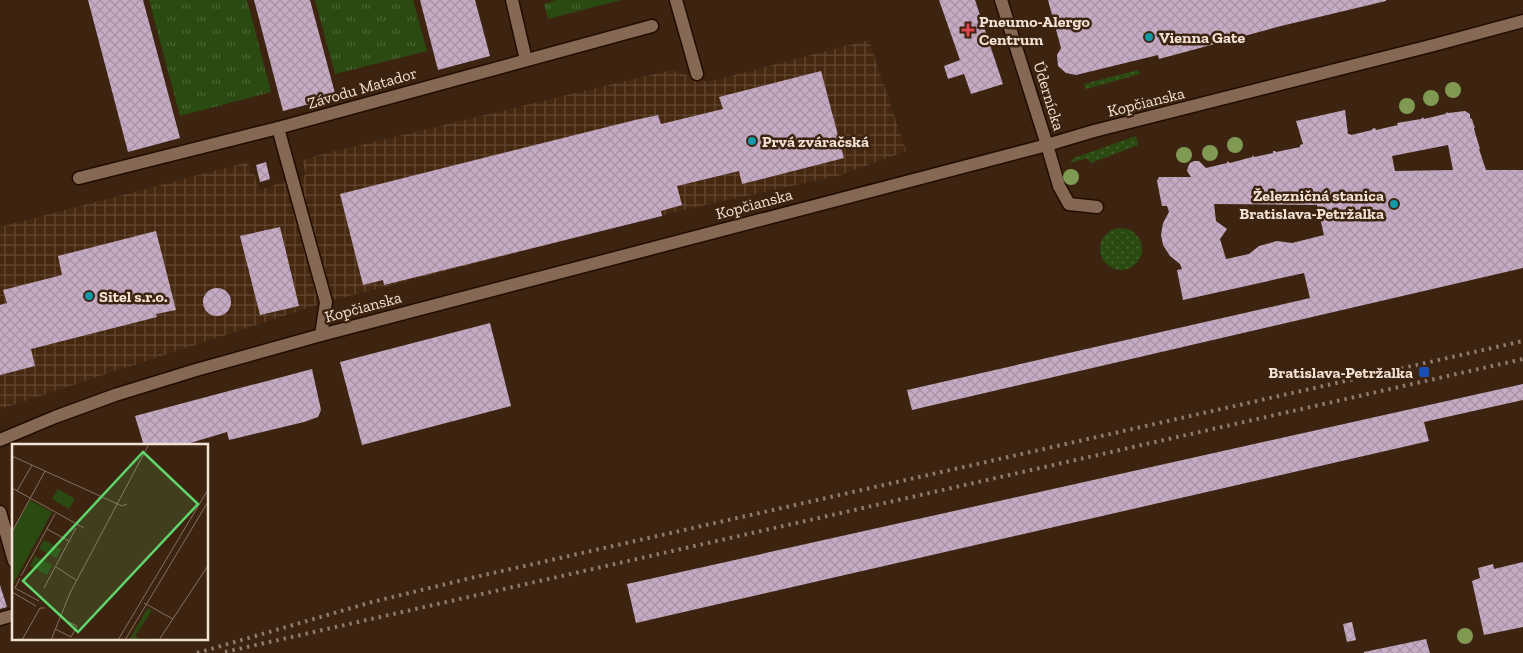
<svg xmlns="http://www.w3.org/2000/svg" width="1523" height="653" font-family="'Zilla Slab',serif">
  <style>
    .industrial { fill: url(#industrial-grid) }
    .grass { fill: url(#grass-dots) }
    .park { fill: url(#park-tufts) }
    .building { fill: url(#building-cross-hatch); fill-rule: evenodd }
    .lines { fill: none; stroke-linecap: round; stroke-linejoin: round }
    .service-casing { stroke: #220c00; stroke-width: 15 }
    .minor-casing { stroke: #220c00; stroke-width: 15 }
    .service { stroke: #856954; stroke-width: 12 }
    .minor { stroke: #856954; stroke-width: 12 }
    .rail { stroke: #8f7a6b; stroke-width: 4; stroke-dasharray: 2.5 5; stroke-linecap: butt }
    .tree { fill: #809a54 }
    .health-dot { fill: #e0444e; stroke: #3c2411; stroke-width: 2 }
    .culture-dot { fill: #0f9aa8; stroke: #3c2411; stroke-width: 2 }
    .transit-dot { fill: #1a4fb4; stroke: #3c2411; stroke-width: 2 }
    .labels { text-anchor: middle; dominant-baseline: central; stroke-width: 5; stroke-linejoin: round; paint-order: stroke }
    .poi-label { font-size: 16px; font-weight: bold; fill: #f2e2d6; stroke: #3c2411; text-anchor: start }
    .street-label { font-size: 16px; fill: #f2e2d6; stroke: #3c2411 }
    .inset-road { fill: none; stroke: #857060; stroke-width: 1 }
    .view { fill: #5fd56b; fill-opacity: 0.15; stroke: #5fd56b; stroke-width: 2.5 }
    .inset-edge { fill: none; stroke: #f2e2d6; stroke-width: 2.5 }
  </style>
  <defs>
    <pattern id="industrial-grid" width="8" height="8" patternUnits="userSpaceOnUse" patternTransform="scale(1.25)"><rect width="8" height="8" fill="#462810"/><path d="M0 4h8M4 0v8" fill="none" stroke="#614732"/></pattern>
    <pattern id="grass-dots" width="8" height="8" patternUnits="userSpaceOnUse" patternTransform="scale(1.25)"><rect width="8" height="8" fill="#2b4a11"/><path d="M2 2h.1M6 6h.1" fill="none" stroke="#4a6433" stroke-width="1.8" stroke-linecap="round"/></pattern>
    <pattern id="park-tufts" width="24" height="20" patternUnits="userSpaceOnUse" patternTransform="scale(1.25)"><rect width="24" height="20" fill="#2b4a11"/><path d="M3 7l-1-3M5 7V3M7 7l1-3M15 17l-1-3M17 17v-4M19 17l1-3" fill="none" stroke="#4a6433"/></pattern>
    <pattern id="building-cross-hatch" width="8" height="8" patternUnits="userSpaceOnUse" patternTransform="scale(1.25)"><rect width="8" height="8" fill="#c6abc5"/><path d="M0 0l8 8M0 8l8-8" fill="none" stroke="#a791a4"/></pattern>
  </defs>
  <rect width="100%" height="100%" fill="#3c2411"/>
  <polygon class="industrial" points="869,40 906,151 841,175 683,210 326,302 0,409 0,227 248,162 251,173 254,173 259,190 306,175 302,160 319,155 671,70 707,82"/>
  <g class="grass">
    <polygon points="1138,70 1140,74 1086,89 1085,88 1084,84"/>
    <polygon points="1136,136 1138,145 1091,163 1087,158 1070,163 1074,158"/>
    <circle cx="1121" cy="249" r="21"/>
  </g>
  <g class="park">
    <polygon points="149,0 247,0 271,92 180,116"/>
    <polygon points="315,0 413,0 427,51 335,74"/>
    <polygon points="556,0 621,0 548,19 544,4"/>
  </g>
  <g class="building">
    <polygon points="88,0 143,0 180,138 128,152"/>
    <polygon points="254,0 310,0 336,97 283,111"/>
    <polygon points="420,0 475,0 490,56 438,70"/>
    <polygon points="939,0 975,0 1003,84 971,94 964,74 948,79 944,66 960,60"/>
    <polygon points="1048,0 1386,0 1386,1 1281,26 1159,59 1158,55 1076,75 1066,73 1058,66 1057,55 1061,48"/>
    <polygon points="821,71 844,158 742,184 739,171 677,186 682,205 661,211 662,216 384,285 383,280 363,285 340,194 635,120 658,115 661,124 723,109 719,97"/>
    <path d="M1345,110L1348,134H1350L1351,135L1372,130V129L1375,128L1376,130L1398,125L1397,123L1421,119L1423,117L1424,119L1445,114L1447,112L1448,113L1465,111L1470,114V118L1472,119L1474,126H1475L1474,129L1480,149H1479L1486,170H1523V268L912,410L907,390L1310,298L1304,273L1183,300L1177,270L1182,269L1180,264L1170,256L1163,245L1161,235L1163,223L1169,212L1167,206H1162L1157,181L1159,177H1191L1187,171L1188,167L1190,163L1194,161H1199L1206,168L1227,163V161L1230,163L1252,157L1253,155L1254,157L1273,153V151H1275L1276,152L1300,147V145L1303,144L1296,121ZM1448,145L1453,170L1395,171L1392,156ZM1214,204L1317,205L1324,235L1292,243L1277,241L1259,246L1249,254L1226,259L1220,239L1227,229L1216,221Z"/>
    <polygon points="266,162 270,179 260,182 256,165"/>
    <polygon points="280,227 299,306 260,315 240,236"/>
    <polygon points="156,231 176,310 156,314 157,317 31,349 35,366 0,375 0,305 7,303 3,290 62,275 58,256"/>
    <circle cx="217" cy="302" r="14"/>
    <polygon points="490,323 511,406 362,445 340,362"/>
    <polygon points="312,369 321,410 318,417 304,422 229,440 227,432 180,446 144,446 135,416"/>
    <polygon points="1523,384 1523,400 1424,422 1429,441 636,623 627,584"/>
    <polygon points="1523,562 1523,627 1484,635 1472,581 1480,578 1478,568 1493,564 1494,569"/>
    <polygon points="0,585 7,607 0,609"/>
    <polygon points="1352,622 1356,640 1347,642 1343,624"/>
    <polygon points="1426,639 1430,653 1364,653 1364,652"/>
  </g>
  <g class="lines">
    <g class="service-casing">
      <g id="service">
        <polyline points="512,0 526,60"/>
        <polyline points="1047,145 1059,186 1069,204 1097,207"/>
        <polyline points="0,512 14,561"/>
        <polyline points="0,619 14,615"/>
      </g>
    </g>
    <g class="minor-casing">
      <g id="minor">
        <polyline points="676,0 697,74"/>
        <polyline points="1001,0 1047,145"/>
        <polyline points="278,128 326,302 321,335"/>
        <polyline points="79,178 278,128 652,26"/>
        <polyline points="0,440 55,417 115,395 196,370 321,335 1047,145 1094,131 1434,45 1523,21"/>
      </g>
    </g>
    <use href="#service" class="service"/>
    <use href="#minor" class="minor"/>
    <g class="rail">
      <polyline points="225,652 1523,359"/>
      <polyline points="197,653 372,602 471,578 1523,341"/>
    </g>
  </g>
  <g class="tree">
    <circle cx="1453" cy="90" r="8"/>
    <circle cx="1431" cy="98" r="8"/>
    <circle cx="1407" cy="106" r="8"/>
    <circle cx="1235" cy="145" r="8"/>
    <circle cx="1210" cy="153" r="8"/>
    <circle cx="1184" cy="155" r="8"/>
    <circle cx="1071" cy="177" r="8"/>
    <circle cx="1465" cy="636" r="8"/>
  </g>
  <path class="health-dot" d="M965.5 22.5h5v5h5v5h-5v5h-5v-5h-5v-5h5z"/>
  <g class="culture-dot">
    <circle cx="1149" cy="37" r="5"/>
    <circle cx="752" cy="141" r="5"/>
    <circle cx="1394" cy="204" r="5"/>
    <circle cx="89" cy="296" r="5"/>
  </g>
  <rect class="transit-dot" x="1418" y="366" width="12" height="12" rx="2.5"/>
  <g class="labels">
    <g class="poi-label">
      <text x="979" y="21">Pneumo-Alergo<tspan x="979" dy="18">Centrum</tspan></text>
      <text x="1159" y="37">Vienna Gate</text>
      <text x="762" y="141">Prvá zváračská</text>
      <text x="1384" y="195" text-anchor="end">Železničná stanica<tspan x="1384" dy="18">Bratislava-Petržalka</tspan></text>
      <text x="99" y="296">Sitel s.r.o.</text>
      <text x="1413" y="372" text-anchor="end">Bratislava-Petržalka</text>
    </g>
    <g class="street-label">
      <text transform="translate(362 88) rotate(-16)">Závodu Matador</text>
      <text transform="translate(1049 96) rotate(73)">Údernícka</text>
      <text transform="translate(1146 102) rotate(-14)">Kopčianska</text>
      <text transform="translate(754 204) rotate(-15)">Kopčianska</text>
      <text transform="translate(363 307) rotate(-15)">Kopčianska</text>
    </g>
  </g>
  <g transform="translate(12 444)">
    <rect width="196" height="196" fill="#3c2411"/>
    <path d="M18,56L40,68L0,142V88ZM135,165L140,166L123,192L129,196H117Z" fill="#2b4a11"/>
    <path d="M46,45L63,55L57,65L40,55ZM32,96L49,105L44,114L27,105ZM23,112L40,121L35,131L18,122Z" fill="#2b4a11"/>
    <path class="inset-road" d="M0,12L110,62L115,60M0,44L72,84M5,47L20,21M35,85L57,97M0,88L33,27M44,123L64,136M9,132L43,70M8,134L3,144L27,157M32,144L64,84M0,148L24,162M132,159L161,175M43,185L59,193L65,182L52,176M10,196L28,164H33M39,196L58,149L137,0M106,196L197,44M113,196L197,56M147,196L197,120"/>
    <path class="view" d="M131,8L186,60L66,188L11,137Z"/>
    <rect width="196" height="196" class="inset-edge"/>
  </g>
</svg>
